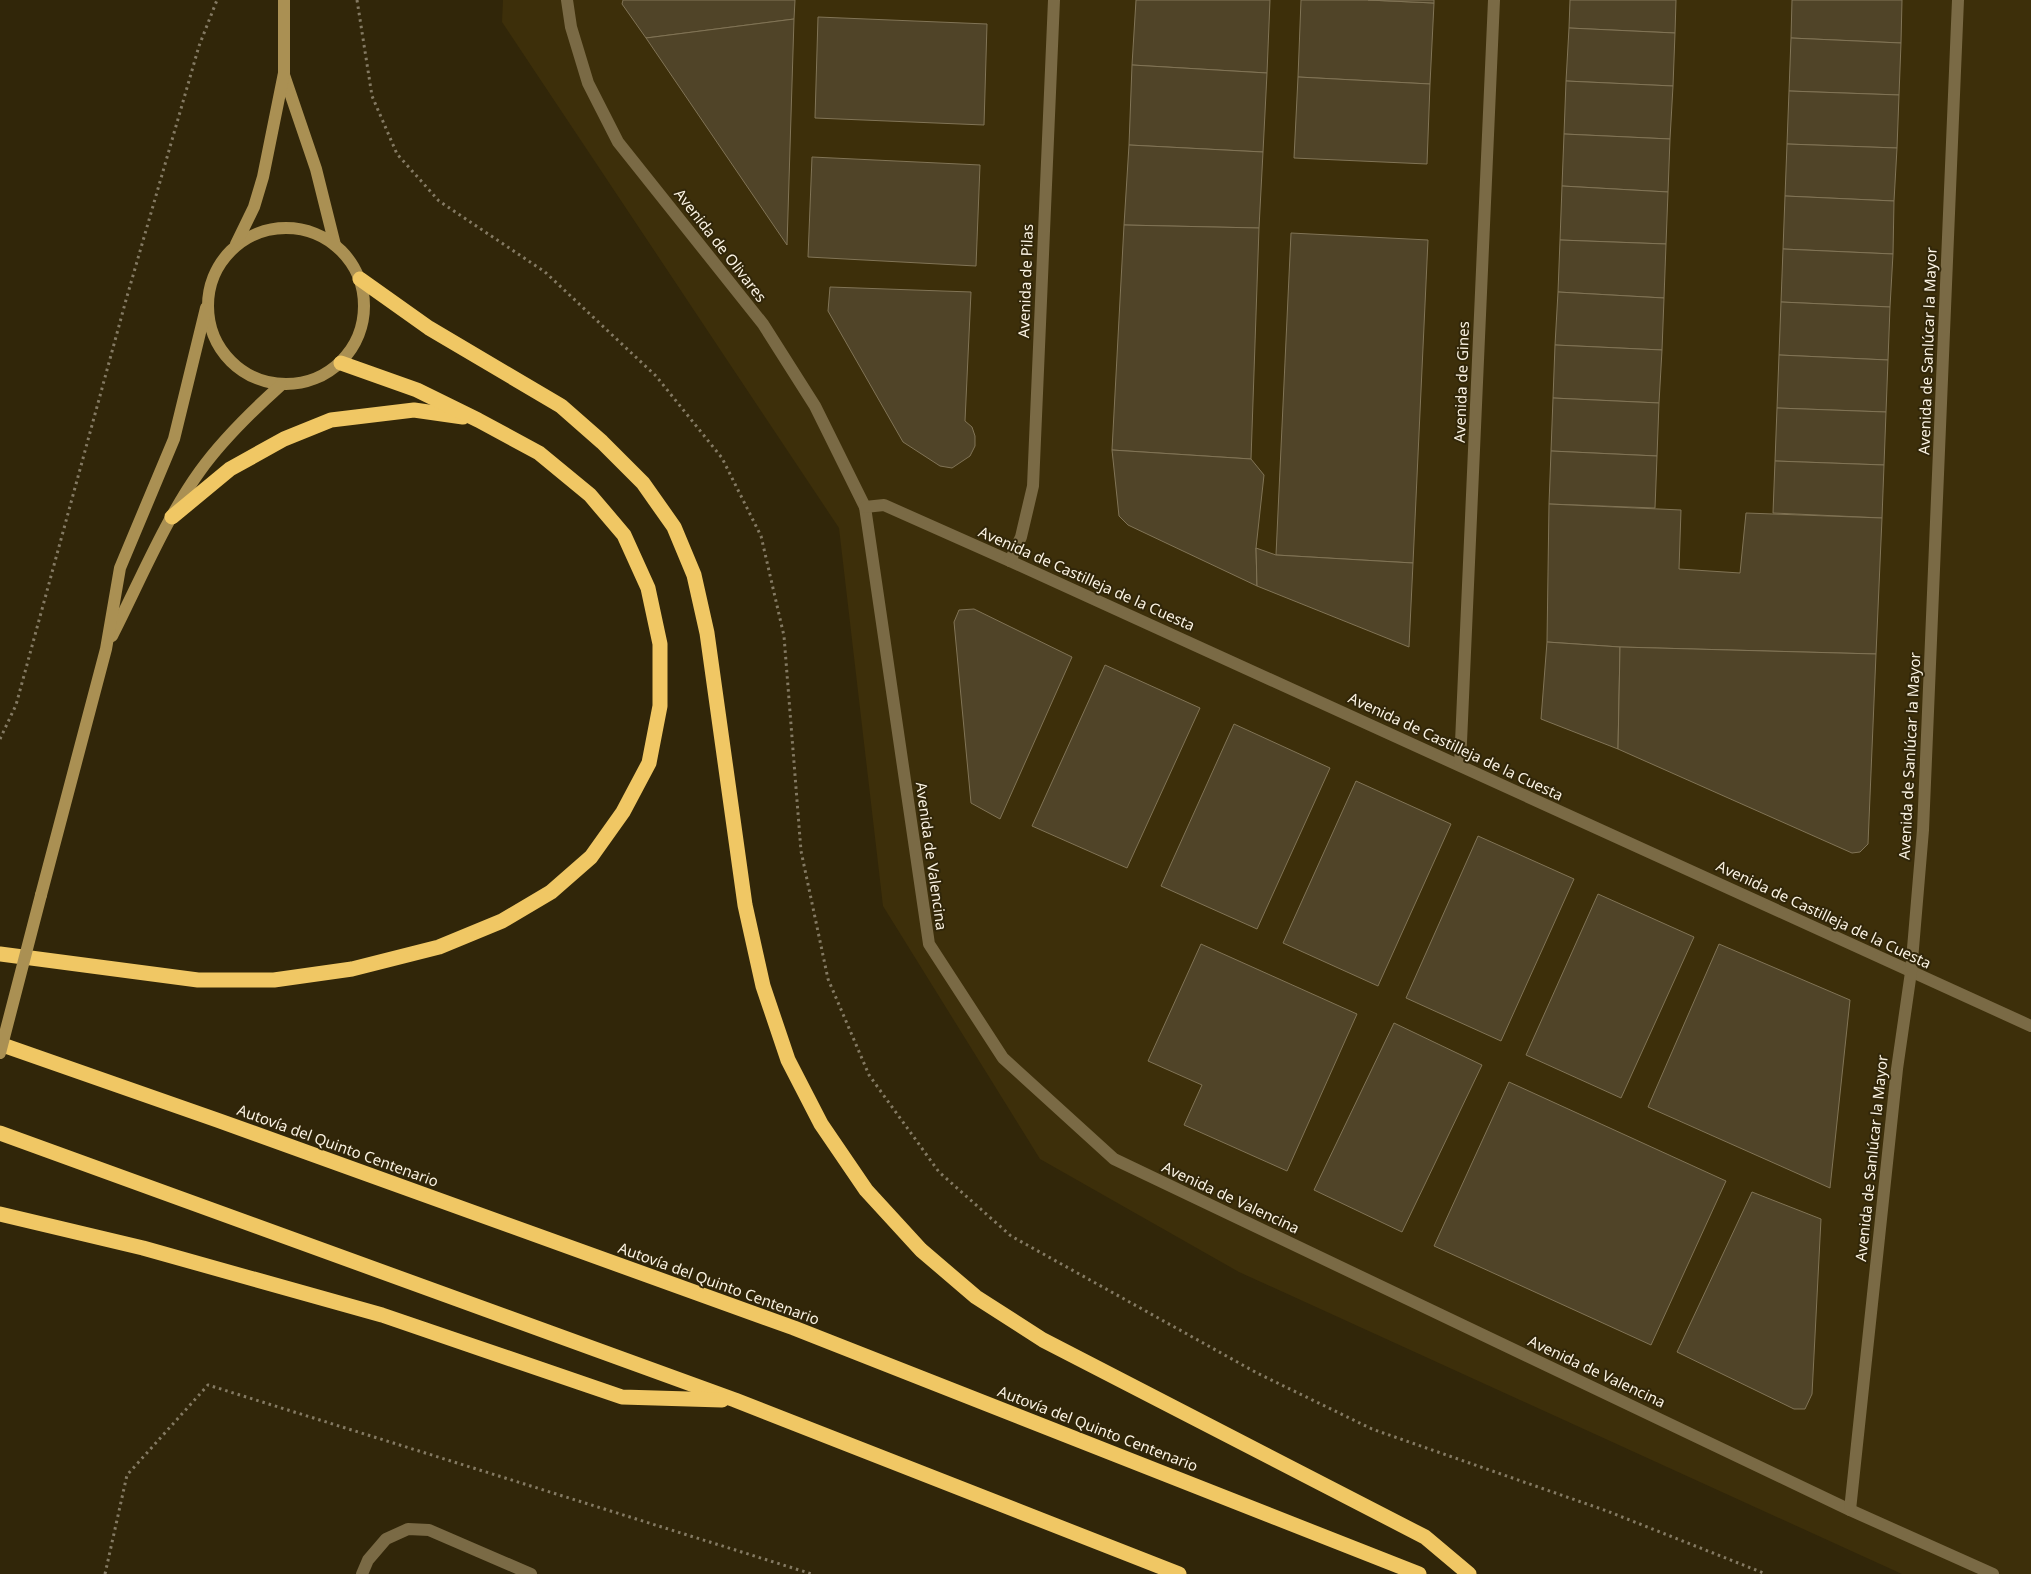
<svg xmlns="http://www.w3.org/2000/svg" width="2031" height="1574" font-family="'Noto Sans',sans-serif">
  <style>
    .built { fill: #3d2f0a }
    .building { fill: #504428; stroke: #817456 }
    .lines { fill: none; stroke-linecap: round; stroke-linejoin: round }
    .path { stroke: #847a63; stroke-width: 3; stroke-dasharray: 2.5 4; stroke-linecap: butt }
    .service { stroke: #7a6a45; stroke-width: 12 }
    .minor { stroke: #7a6a45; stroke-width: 12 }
    .secondary { stroke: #aa9053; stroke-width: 12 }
    .motorway { stroke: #f0c764; stroke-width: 15 }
    .secondary-bridge { stroke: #aa9053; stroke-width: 12 }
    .labels { text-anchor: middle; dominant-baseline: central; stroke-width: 4; stroke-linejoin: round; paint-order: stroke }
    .street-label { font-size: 15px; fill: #fbf3e3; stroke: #312609 }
  </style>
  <rect width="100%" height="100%" fill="#312609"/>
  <polygon class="built" points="503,0 2031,0 2031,1574 1902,1574 1239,1272 1040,1159 883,906 839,528 502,22"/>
  <g class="building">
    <polygon points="623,0 795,0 794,19 646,38 622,4"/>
    <polygon points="1136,0 1270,0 1267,73 1132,65"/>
    <polygon points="1301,0 1368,0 1434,3 1430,84 1298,77"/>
    <polygon points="1368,0 1434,0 1434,3"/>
    <polygon points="1570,0 1676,0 1675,33 1569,28"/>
    <polygon points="1792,0 1902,0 1901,43 1791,38"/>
    <polygon points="818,17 987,24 984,125 815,118"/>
    <polygon points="794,19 787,245 646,38"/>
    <polygon points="1569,28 1675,33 1673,86 1566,81"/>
    <polygon points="1791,38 1901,43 1899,95 1789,91"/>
    <polygon points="1132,65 1267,73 1263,152 1129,145"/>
    <polygon points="1298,77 1430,84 1427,164 1294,158"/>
    <polygon points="1566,81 1673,86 1670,139 1564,134"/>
    <polygon points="1789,91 1899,95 1897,148 1787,144"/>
    <polygon points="1564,134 1670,139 1668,192 1562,186"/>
    <polygon points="1787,144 1897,148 1894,201 1785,196"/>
    <polygon points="1129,145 1263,152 1259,228 1124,225"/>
    <polygon points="812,157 980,165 976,266 808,257"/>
    <polygon points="1562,186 1668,192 1666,244 1560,240"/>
    <polygon points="1785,196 1894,201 1893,254 1783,249"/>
    <polygon points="1124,225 1259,228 1251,459 1112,450"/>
    <polygon points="1291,233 1428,240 1413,563 1276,555"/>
    <polygon points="1560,240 1666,244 1664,298 1558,292"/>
    <polygon points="1783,249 1893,254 1890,307 1781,302"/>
    <polygon points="830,287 971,292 965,421 972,427 975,436 975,446 970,456 952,468 940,466 903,442 828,311"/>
    <polygon points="1558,292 1664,298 1662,350 1555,345"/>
    <polygon points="1781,302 1890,307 1888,360 1779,355"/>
    <polygon points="1555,345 1662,350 1659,403 1553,398"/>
    <polygon points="1779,355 1888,360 1886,412 1777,408"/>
    <polygon points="1553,398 1659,403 1657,456 1551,451"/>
    <polygon points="1777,408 1886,412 1884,465 1775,461"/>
    <polygon points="1112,450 1251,459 1264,475 1256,548 1257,586 1128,525 1119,516"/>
    <polygon points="1551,451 1657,456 1655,508 1549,504"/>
    <polygon points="1775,461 1884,465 1882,518 1773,513"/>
    <polygon points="1549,504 1681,510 1679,569 1740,573 1746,513 1882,518 1876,654 1620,647 1547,642"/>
    <polygon points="1256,548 1276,555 1413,563 1409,647 1257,586"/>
    <polygon points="974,609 1072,657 1000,819 971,803 954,622 959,610"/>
    <polygon points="1547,642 1620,647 1618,749 1541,719"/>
    <polygon points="1620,647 1876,654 1868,844 1860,852 1852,853 1618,749"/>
    <polygon points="1105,665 1200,708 1127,868 1032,826"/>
    <polygon points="1234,724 1330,768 1257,929 1161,886"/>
    <polygon points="1356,781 1451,824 1378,986 1283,943"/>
    <polygon points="1478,836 1574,879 1501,1041 1406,998"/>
    <polygon points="1598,894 1694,937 1621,1098 1526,1055"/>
    <polygon points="1201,944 1357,1014 1287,1171 1184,1125 1202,1085 1148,1061"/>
    <polygon points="1719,944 1850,1000 1830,1188 1648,1107"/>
    <polygon points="1394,1023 1482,1065 1402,1232 1314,1190"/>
    <polygon points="1509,1082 1726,1181 1651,1345 1434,1246"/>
    <polygon points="1752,1192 1821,1219 1812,1394 1805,1409 1794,1409 1677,1352"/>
  </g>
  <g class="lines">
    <g class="path">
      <polyline points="357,0 372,96 397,154 439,201 545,272 656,376 722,458 761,536 784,636 801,851 828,979 869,1075 939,1172 1011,1236 1257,1373 1372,1429 1607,1511 1766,1574"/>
      <polyline points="0,739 16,705 126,300 199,46 217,0"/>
      <polyline points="105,1574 127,1475 208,1385 812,1574"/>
    </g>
    <polyline class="service" points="362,1574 368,1560 386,1539 408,1529 429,1530 531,1574"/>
    <g class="minor">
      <polyline points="567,0 571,27 588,83 618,142 763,324 815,406 865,507 929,944 1003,1058 1114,1159 1850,1510 1993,1574"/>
      <polyline points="865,507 884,505 1010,561 2031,1026"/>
      <polyline points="1010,561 1021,537 1033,486 1054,0"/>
      <polyline points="1460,765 1494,0"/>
      <polyline points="1850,1510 1897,1069 1911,972 1923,830 1958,0"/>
    </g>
    <g class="secondary">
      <polyline points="284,75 316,169 335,245"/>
      <circle cx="286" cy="306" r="78"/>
      <polyline points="236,244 254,207 263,177 284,73 284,0"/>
      <path d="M112,636C139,583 166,518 200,471C223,439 252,411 281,385"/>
      <polyline points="41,895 106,649 120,568 174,439 206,308"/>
    </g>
    <g class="motorway">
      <polyline points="360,279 429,328 561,406 602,442 643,483 674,527 694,575 707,633 745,905 763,986 788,1060 821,1124 866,1190 921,1250 976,1297 1043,1340 1425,1537 1469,1574"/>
      <polyline points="172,517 230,469 284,439 331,420 414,410 463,417"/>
      <polyline points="0,954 198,980 274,980 352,969 439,947 502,921 551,892 591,857 623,812 649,763 660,706 660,644 648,588 624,535 590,495 539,453 478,420 417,390 341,363"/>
      <polyline points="0,1044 217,1120 794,1328 1419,1574"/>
      <polyline points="0,1133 735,1400 1179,1574"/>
      <polyline points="0,1214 143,1248 382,1315 622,1397 722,1400"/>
    </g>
    <polyline class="secondary-bridge" points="0,1053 41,895"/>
  </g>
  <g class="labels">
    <g class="street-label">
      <text transform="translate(721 245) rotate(52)">Avenida de Olivares</text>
      <text transform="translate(1025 281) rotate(-88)">Avenida de Pilas</text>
      <text transform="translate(1927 351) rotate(-88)">Avenida de Sanlúcar la Mayor</text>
      <text transform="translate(1461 382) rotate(-88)">Avenida de Gines</text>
      <text transform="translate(1087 578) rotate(24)">Avenida de Castilleja de la Cuesta</text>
      <text transform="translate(1456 746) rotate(25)">Avenida de Castilleja de la Cuesta</text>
      <text transform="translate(1909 756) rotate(-87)">Avenida de Sanlúcar la Mayor</text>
      <text transform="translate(932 856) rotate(82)">Avenida de Valencina</text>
      <text transform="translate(1824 914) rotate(25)">Avenida de Castilleja de la Cuesta</text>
      <text transform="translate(338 1145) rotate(20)">Autovía del Quinto Centenario</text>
      <text transform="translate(1871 1158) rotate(-84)">Avenida de Sanlúcar la Mayor</text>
      <text transform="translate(1231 1197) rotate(25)">Avenida de Valencina</text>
      <text transform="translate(719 1283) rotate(20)">Autovía del Quinto Centenario</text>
      <text transform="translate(1597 1371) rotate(25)">Avenida de Valencina</text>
      <text transform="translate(1098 1428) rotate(21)">Autovía del Quinto Centenario</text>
    </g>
  </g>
</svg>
